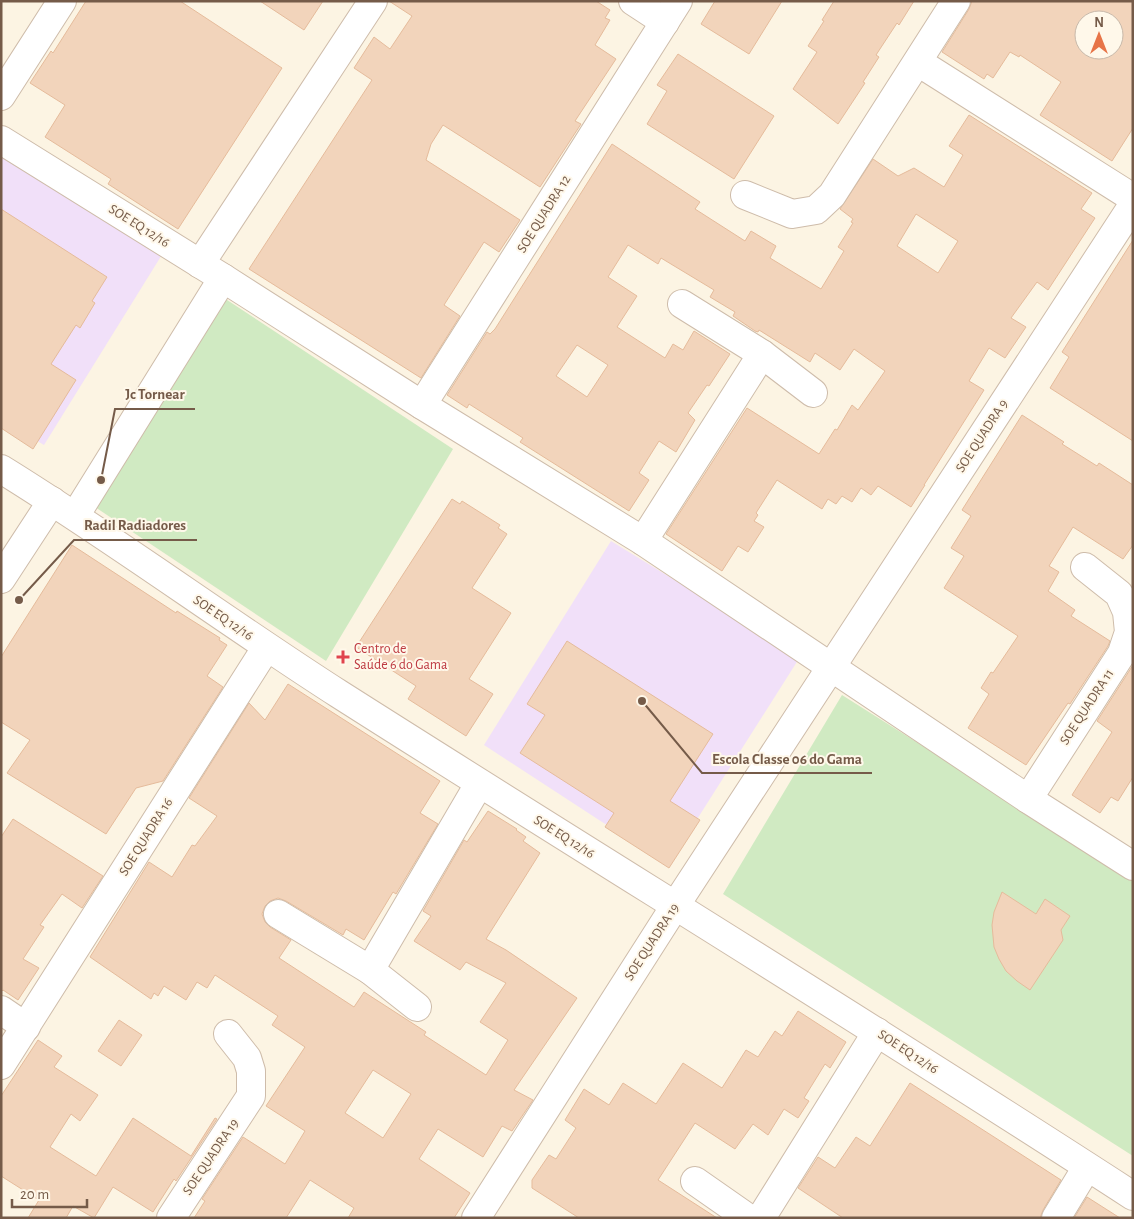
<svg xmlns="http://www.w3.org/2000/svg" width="1134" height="1219" font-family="'Alegreya Sans',sans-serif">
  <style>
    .education { fill: #f1e0f9 }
    .green { fill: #d0eac2 }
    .building { fill: #f2d4bb; stroke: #e5bb9b; fill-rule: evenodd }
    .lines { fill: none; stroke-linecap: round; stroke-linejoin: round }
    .minor-casing { stroke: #cebcaa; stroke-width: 30 }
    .minor { stroke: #fff; stroke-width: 28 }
    .health-dot { fill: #e0444e; stroke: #fff8ea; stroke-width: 2 }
    .labels { text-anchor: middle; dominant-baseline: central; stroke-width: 4; stroke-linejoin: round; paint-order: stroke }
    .street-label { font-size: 14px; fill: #755b49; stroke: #fff8ea }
    .health-label { font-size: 14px; fill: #be3a42; stroke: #fff8ea; text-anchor: start }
    .leader { fill: none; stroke: #755b49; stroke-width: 2 }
    .callout-dot { fill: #755b49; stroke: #fff8ea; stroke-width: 2 }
    .callout-label { font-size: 15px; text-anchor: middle; font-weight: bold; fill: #755b49; stroke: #fff8ea; stroke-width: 4; stroke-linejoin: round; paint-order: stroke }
  </style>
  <rect width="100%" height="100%" fill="#fcf4e3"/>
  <g class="education">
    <polygon points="1,150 163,253 44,445 1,419"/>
    <polygon points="611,541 800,657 668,865 484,745"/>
  </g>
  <g class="green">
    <polygon points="224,298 453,449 326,661 95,507"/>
    <polygon points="842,695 1133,879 1133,1156 723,894"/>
  </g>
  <g class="building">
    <polygon points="86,1 180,1 282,68 178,229 108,184 111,179 45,137 65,105 30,83 51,51 53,53"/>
    <polygon points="260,1 323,1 304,30"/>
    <polygon points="389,1 596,1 610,10 605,18 610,20 595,45 616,59 575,121 581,124 540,187 443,125 431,144 426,160 520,220 499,252 484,242 444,305 460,316 421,378 249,269 372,80 354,68 374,37 390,49 412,16"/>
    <polygon points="715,1 782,1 749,54 701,24"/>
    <polygon points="834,1 914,1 899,25 897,23 876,55 879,57 863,82 865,83 838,124 793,89 817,52 808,46 824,21 822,20"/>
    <path d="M972,1H1133V128L1112,161L1040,115L1061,82L1020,55L1019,57L1010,52L993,78L987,74L984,79L942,52L969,9ZM1084,20H1114V50H1084Z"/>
    <polygon points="678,54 774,116 734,179 647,124 667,91 657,85"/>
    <path d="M969,115L1092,193L1081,209L1095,218L1048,290L1037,282L1011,318L1026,327L1005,358L989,348L969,381L984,390L924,485H925L911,507L878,486L871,495L861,488L852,502L842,496L836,504L828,499L822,509L777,480L756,513L758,515L754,521L764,527L748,552L738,546L722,571L666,534L747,408L819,454L835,429L837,430L852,405L858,410L885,371L854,349L840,370L815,353L810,362L759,330L758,332L755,331L733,316L735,312L710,297L714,290L661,258L658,264L628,245L608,277L637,296L617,327L665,358L673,344L683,350L694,331L730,354L709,386L707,385L688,413L695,420L676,452L659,441L639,473L649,480L629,511L520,442L523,438L469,404L467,408L447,395L487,332L490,334L495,329L612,144L700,202L695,209L745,241L751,231L776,246L770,258L821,289L844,251L838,247L853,223L851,222L853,219L840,209L873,159L898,176L914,168L944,187L963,155L949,146ZM916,214L958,241L938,273L897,246ZM577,345L608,365L587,397L556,376Z"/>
    <polygon points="1,209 107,277 92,301 95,303 80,328 76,325 51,364 76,380 33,449 1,428"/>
    <polygon points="1133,240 1133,441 1050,388 1069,357 1062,352"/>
    <polygon points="1022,415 1064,442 1062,444 1097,466 1099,463 1133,485 1133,545 1123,559 1073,527 1049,566 1059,572 1048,591 1075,610 1071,616 1110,641 1108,646 1070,704 1068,703 1026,765 968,728 989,694 981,688 991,672 993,673 1018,636 944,588 964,556 951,548 971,516 962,510"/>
    <polygon points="452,499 460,504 462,501 500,525 498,528 507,534 472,588 511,613 469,679 493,694 466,736 408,699 416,686 356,647"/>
    <polygon points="72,545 176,613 177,611 220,638 219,640 227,645 207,676 223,687 163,781 136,788 106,834 7,773 30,740 1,722 1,657"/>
    <polygon points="567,641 713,734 670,801 700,820 669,868 605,827 614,813 520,753 545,715 527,704"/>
    <polygon points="1133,665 1133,777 1118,801 1111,797 1100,813 1072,795 1112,732 1097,721"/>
    <path d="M288,684L440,781L420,813L438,824L396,894L393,892L364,940L346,929L343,935L286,901L278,898L270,901L265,906L262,914L265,922L270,927L291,940L279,958L354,1007L364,992L426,1032L424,1035L486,1075L508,1040L480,1022L506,983L466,962L460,970L414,941L431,916L423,911L464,840L467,842L488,811L517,829L516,830L526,837L523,841L540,853L486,939L506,950L577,998L514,1090L533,1100L512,1131L502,1126L483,1157L438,1129L419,1159L470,1193L454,1218H348L354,1208L310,1180L286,1218H194L205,1201L202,1199L243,1137L285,1164L305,1131L266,1106L305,1047L272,1025L278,1016L215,975L207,988L197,982L186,1000L164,986L158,996L154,993L151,999L90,957L149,862L172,877L192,845L195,846L217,816L189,798L249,703L265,720ZM373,1070L411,1094L383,1138L345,1113Z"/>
    <polygon points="13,819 103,876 82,908 62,894 40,925 44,927 23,959 39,968 18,1000 3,990 1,992 1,837"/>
    <polygon points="1002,892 1036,914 1045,899 1070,916 1061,930 1063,940 1030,990 1017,981 1006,971 999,959 994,947 992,925 994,912"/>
    <polygon points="798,1011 846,1042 830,1068 825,1064 804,1098 809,1101 798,1118 784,1109 768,1135 753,1124 735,1149 695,1123 658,1180 717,1218 579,1218 532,1188 532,1180 549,1155 556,1159 576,1128 565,1120 584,1089 609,1105 623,1083 656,1104 683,1063 722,1088 746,1050 758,1057 775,1031 782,1036"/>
    <polygon points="119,1020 142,1035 121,1066 98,1051"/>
    <polygon points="38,1040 62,1056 54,1067 98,1095 80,1121 71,1114 50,1147 96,1176 133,1118 191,1156 215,1118 217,1119 176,1181 174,1179 153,1212 113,1187 94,1218 73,1206 66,1218 28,1218 39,1200 1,1176 1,1096"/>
    <polygon points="910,1083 1061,1180 1043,1210 1040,1218 843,1218 798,1188 818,1157 835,1168 856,1137 870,1146"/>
    <polygon points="1087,1197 1120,1218 1074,1218"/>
  </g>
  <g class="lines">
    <g class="minor-casing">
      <g id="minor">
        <polyline points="633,1 665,22"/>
        <polyline points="918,62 1133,198"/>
        <polyline points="1,96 62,1"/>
        <polyline points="1,140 223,278 422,405 643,541 1028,799 1133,866"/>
        <polyline points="745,195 792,214 816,210 832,195 956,1"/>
        <polyline points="200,264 373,1"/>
        <polyline points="682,304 762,354 813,393"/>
        <polyline points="422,405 678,1"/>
        <path d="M1,469C116,540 225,621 339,694C603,862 870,1025 1133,1196"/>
        <polyline points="75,516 223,278"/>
        <polyline points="643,541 762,354"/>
        <polyline points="1,579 52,501"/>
        <polyline points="1028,799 1122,653 1129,632 1127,612 1119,594 1085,567"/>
        <polyline points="278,914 370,970 479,784"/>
        <polyline points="370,970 417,1007"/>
        <polyline points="1,1010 26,1027"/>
        <polyline points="1,1065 266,648"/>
        <polyline points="695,1181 748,1218"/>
        <polyline points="171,1218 251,1096 251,1071 247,1058 228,1034"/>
        <polyline points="476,1218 675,906 1133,205"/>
        <polyline points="761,1218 877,1032"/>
        <polyline points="1056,1218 1087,1167"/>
      </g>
    </g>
    <use href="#minor" class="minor"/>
  </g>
  <path class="health-dot" d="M340.5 649.5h5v5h5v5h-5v5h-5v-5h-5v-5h5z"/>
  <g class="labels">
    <g class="street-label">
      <text transform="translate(544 214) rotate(-58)">SOE QUADRA 12</text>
      <text transform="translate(139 226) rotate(32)">SOE EQ 12/16</text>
      <text transform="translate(982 436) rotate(-57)">SOE QUADRA 9</text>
      <text transform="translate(223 618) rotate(34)">SOE EQ 12/16</text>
      <text transform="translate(1087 707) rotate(-57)">SOE QUADRA 11</text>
      <text transform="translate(146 837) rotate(-58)">SOE QUADRA 16</text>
      <text transform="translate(564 837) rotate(32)">SOE EQ 12/16</text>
      <text transform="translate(652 942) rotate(-57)">SOE QUADRA 19</text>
      <text transform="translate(908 1052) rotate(33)">SOE EQ 12/16</text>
      <text transform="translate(211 1157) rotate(-56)">SOE QUADRA 19</text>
    </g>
    <g class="health-label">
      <text x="354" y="649">Centro de<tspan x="354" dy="16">Saúde 6 do Gama</tspan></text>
    </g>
  </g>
  <path class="leader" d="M101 480L115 409H195M19 600L74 540H197M642 701L702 773H872"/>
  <g class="callout-dot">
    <circle cx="101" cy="480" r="5"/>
    <circle cx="19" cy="600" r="5"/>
    <circle cx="642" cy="701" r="5"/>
  </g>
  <g class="callout-label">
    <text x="155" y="399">Jc Tornear</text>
    <text x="135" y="530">Radil Radiadores</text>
    <text x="787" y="764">Escola Classe 06 do Gama</text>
  </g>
  <rect width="1134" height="1219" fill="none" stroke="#755b49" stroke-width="5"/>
  <g transform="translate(1099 35)"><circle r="24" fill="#fff8ea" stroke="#c8b9aa"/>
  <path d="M0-4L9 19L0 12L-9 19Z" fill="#e77447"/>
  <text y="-8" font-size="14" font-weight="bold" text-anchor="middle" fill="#755b49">N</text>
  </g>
  <path d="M12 1199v8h75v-8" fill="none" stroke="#755b49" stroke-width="2.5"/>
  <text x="20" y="1199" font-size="15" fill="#755b49" stroke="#fff8ea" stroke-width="4" paint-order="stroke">20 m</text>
</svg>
